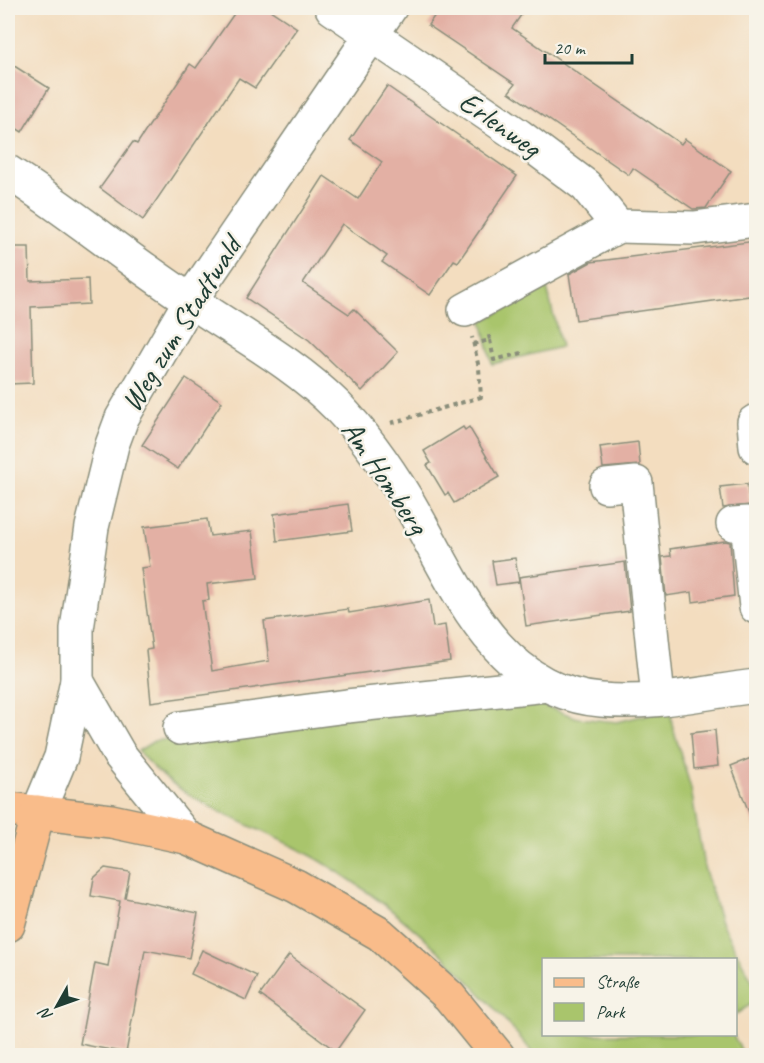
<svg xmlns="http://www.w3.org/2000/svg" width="764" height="1063" font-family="Caveat,sans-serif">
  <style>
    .green { fill: #a9c56c; stroke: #648150; stroke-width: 1.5 }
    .building { fill: #e3b0a4 }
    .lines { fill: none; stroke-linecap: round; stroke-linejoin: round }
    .minor-casing { stroke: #898d7a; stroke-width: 36 }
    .major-casing { stroke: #898d7a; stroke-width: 36 }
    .path { stroke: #898d7a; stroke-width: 4; stroke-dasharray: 4.5 4.5; stroke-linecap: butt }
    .minor { stroke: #fff; stroke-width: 33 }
    .major { stroke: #f9bc8a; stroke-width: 33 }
    .labels { text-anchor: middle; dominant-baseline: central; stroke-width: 5; stroke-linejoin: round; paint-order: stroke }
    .street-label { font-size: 30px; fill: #1f3d34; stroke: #f7f3e8 }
  </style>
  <rect width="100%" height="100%" fill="#f7f3e8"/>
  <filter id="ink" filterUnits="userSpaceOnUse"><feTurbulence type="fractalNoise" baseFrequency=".0167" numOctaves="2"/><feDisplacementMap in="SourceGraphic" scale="12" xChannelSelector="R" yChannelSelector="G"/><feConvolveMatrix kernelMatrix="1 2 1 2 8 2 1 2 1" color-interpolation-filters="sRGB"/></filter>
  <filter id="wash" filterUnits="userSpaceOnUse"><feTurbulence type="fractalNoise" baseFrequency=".008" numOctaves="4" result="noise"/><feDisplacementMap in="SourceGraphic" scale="24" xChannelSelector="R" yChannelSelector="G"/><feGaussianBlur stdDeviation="1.35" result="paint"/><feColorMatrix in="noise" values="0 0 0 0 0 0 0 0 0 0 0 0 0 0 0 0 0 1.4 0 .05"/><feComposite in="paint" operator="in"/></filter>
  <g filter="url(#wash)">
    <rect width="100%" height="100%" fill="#f3ddbf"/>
    <g class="green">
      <polygon points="547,288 561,347 492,364 482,321"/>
      <path d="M493,694L527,700L578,718L617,722L670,709L672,724L691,789L704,867L722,925L756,988V1001L736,1014V960H544V1034L733,1035L744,1055H535C471,979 409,915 324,863C262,825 185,809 138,751L154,741Z"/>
    </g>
    <g id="blocks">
      <g class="building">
        <polygon points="238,8 267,8 297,28 255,88 239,78 143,220 100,188 133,142 137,144 190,64 196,68"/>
        <polygon points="440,8 526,8 512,28 681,144 685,139 731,171 706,208 693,209 633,168 629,175 509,92 515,84 428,25"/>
        <polygon points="8,62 49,88 22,132 8,123"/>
        <polygon points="387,86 517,176 458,262 454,260 430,295 382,262 387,256 342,224 303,283 349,314 354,309 398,352 362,391 309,340 246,298 324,176 358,199 382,162 350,140"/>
        <polygon points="756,241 756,295 576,320 569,274 591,262"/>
        <polygon points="8,247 29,247 30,281 88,279 89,304 31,307 33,383 8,384"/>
        <polygon points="186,378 222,402 178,469 142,445"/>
        <polygon points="463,427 465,430 469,427 499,477 454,503 448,493 445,495 427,465 431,463 424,451"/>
        <polygon points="638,442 640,465 603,468 600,447"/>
        <polygon points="747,484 750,505 723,508 720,487"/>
        <polygon points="348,504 352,531 277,541 274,514"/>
        <polygon points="207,519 210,536 252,531 258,578 207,584 209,600 202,601 212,671 269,661 264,621 348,609 349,613 429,600 433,627 445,625 450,661 151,702 146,650 152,649 141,568 150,567 144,527"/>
        <polygon points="725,541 730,542 734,596 693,602 692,592 666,596 662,557 671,556 670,549"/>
        <polygon points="515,558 519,582 496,585 492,561"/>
        <polygon points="625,562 630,611 526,626 519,577"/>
        <polygon points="715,730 718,766 694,769 691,733"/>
        <polygon points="756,756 756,828 755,828 731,766"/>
        <polygon points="105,868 130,872 125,898 198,913 189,958 145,950 126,1053 80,1044 95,963 108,966 120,901 91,896 94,878"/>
        <polygon points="202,950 257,976 246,1000 191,974"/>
        <polygon points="289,955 365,1010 336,1051 260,995"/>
      </g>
    </g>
  </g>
  <g filter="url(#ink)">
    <use href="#blocks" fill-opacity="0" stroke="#898d7a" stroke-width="1.5"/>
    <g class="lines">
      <g class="minor-casing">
        <g id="minor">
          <polyline points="332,8 518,135 586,186 618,226 694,228 756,220"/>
          <path d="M8,172C71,212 128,260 191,301C241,335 294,363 337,406C364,434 387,467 407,500C454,579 493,691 601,700C652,705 706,692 756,686"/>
          <polyline points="465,310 618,226"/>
          <polyline points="756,421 754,422 756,447"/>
          <polyline points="606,486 636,483 658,698"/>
          <polyline points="733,524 747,523 756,607"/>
          <polyline points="77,681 119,754 186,837"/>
          <polyline points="180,728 347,706 547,685"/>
          <polyline points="38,812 61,757 77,681 77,629 92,527 112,445 122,418 190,301 390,8"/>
        </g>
      </g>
      <g class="major-casing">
        <g id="major">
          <polyline points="8,809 111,821 186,837 296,886 380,934 449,996 498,1056"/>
          <polyline points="8,925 38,812"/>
        </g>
      </g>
      <g class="path">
        <polyline points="216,14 221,8"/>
        <polyline points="490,340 494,360 522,353"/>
        <polyline points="473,344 490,340 488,331"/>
        <polyline points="391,423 481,397 479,368 472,337"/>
      </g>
      <use href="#minor" class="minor"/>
      <use href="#major" class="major"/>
    </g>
  </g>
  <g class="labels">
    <g class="street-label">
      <text transform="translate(500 124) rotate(35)">Erlenweg</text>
      <text transform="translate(181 324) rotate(-58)">Weg zum Stadtwald</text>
      <text transform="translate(385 477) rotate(56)">Am Homberg</text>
    </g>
  </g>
  <rect width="764" height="1063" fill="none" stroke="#f7f3e8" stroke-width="30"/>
  <rect x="542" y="958" width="195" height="78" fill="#f7f3e8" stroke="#a1aaa0" stroke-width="1.5"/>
  <rect x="554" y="978" width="30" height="9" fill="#f9bc8a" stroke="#a1aaa0" stroke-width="1.5"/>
  <text x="596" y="988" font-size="18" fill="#1f3d34">Straße</text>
  <rect x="554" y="1003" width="30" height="18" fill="#a9c56c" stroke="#a1aaa0" stroke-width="1.5"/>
  <text x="596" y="1018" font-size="18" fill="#1f3d34">Park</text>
  <g transform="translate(57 1006) rotate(230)" stroke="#f7f3e8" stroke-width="4.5" paint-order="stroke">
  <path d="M0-4.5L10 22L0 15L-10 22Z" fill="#1f3d34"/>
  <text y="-9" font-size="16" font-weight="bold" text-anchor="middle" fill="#1f3d34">N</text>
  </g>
  <path d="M545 54v9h87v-9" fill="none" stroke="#1f3d34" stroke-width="3"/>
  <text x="554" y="54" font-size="18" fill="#1f3d34" stroke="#f7f3e8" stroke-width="4.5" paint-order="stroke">20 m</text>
</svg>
